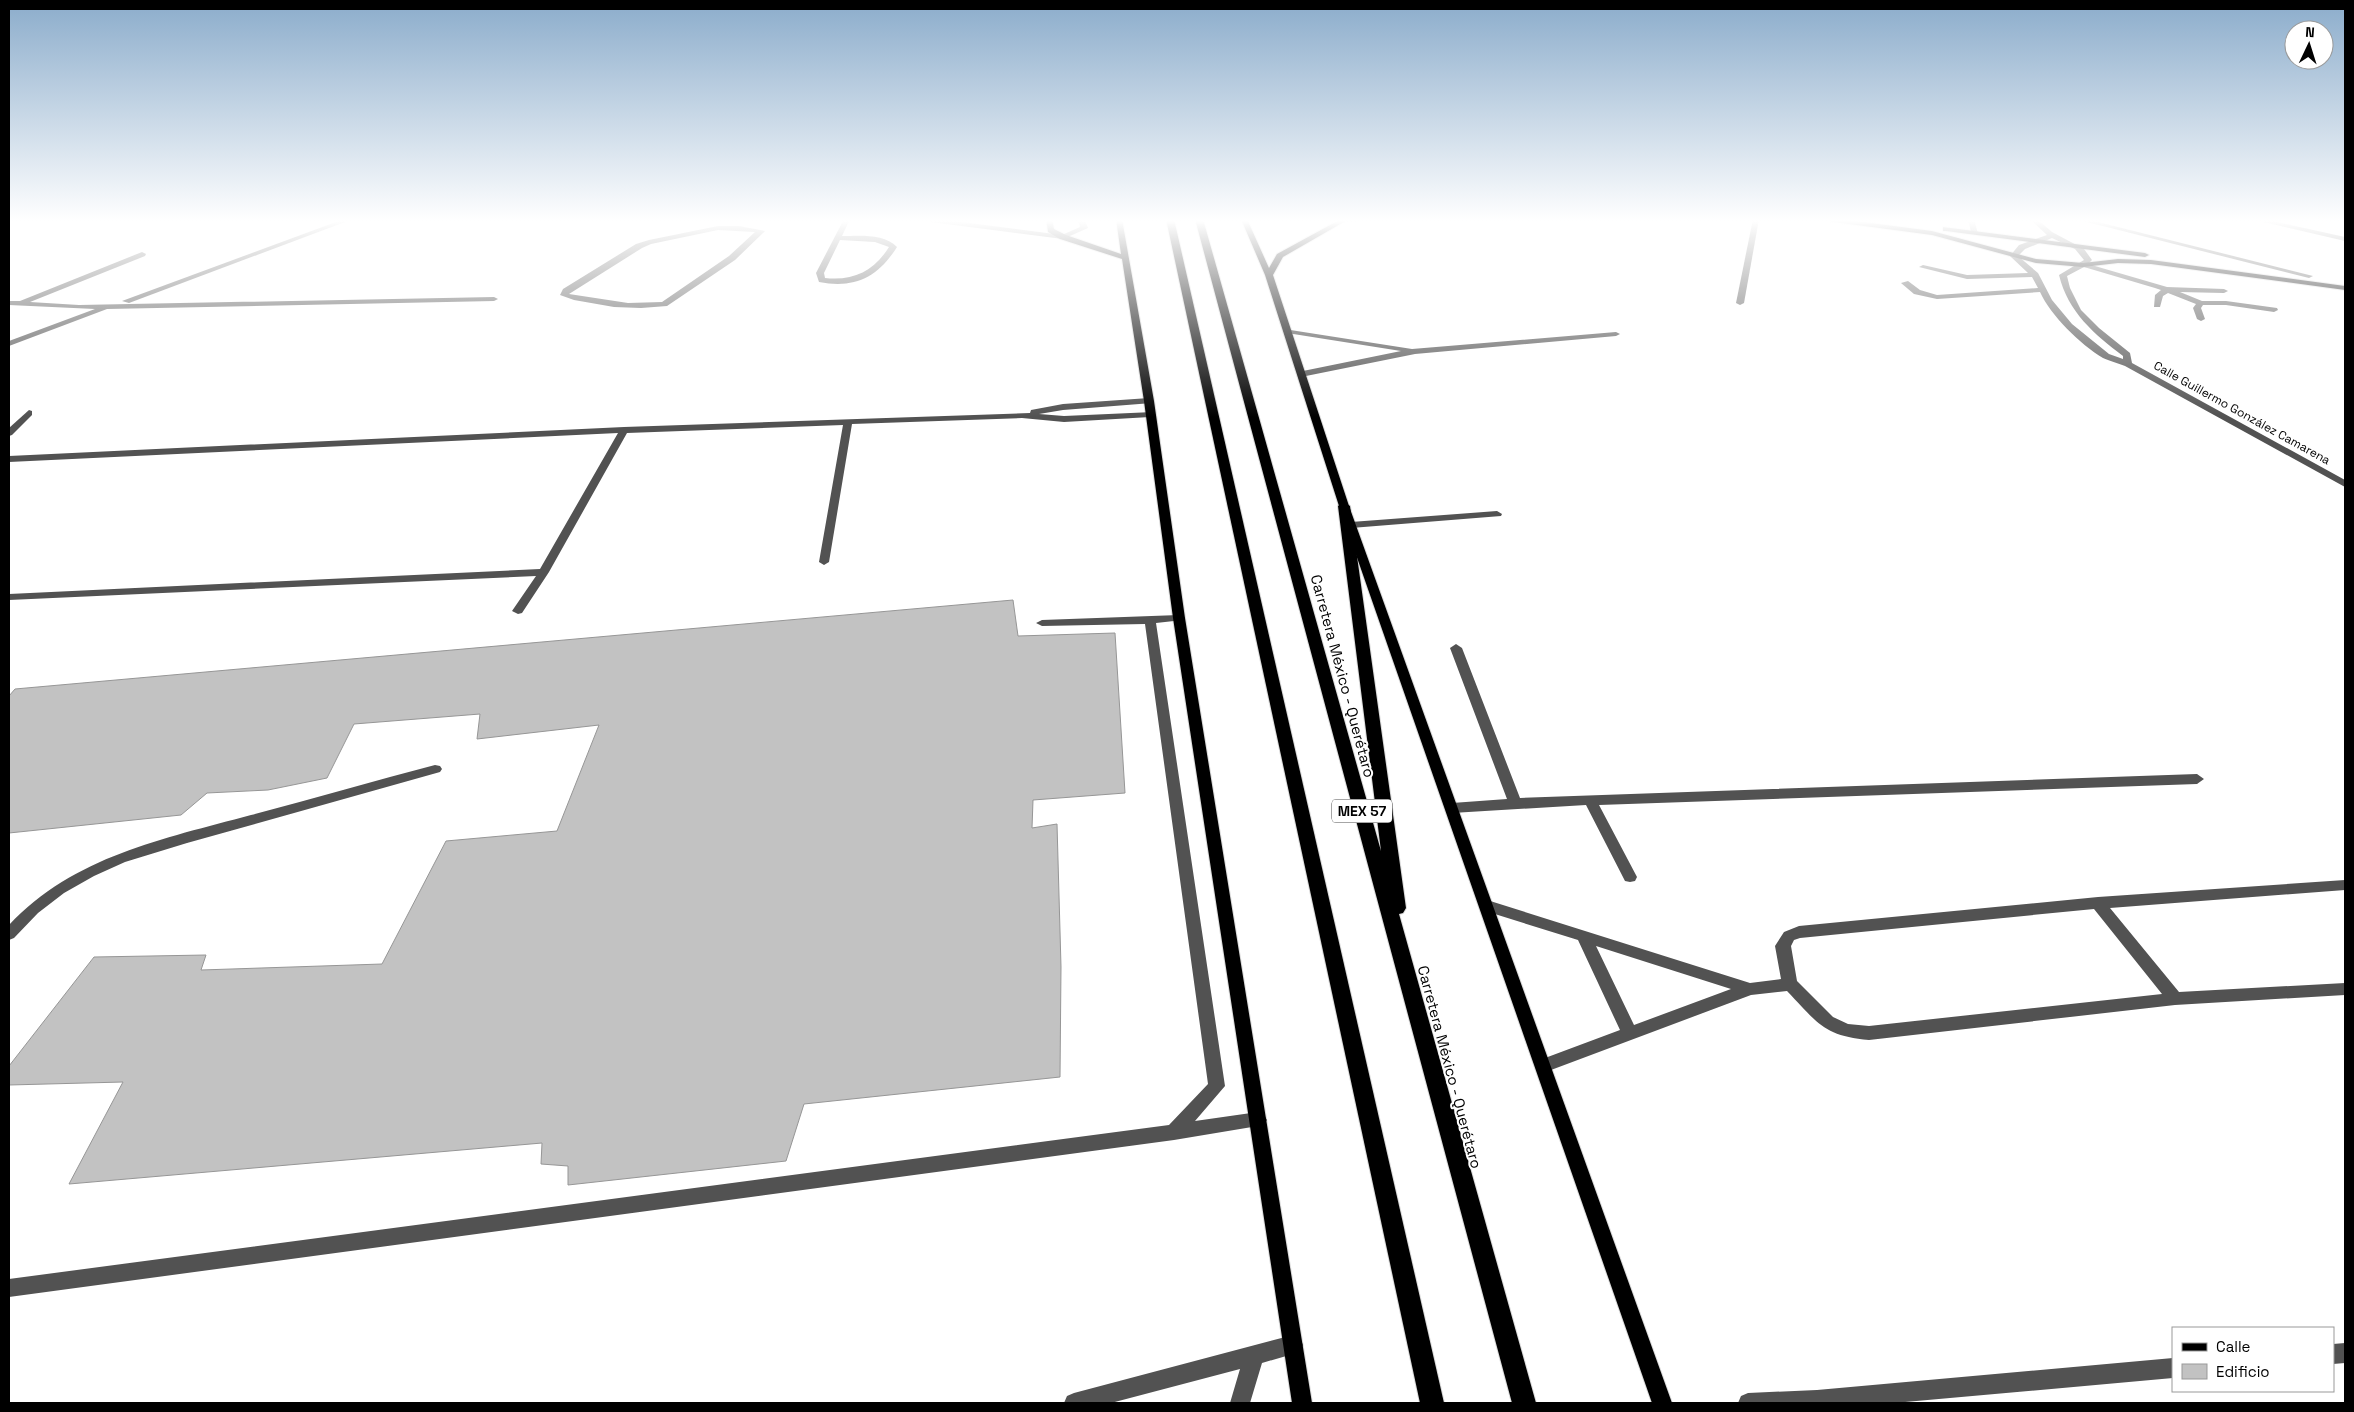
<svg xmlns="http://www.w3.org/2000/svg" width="2354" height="1412" font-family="'Space Grotesk',sans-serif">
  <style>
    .building { fill: #c2c2c2; stroke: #969696 }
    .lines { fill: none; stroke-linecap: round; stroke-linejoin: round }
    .major-casing { stroke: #dbdbdb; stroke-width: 2 }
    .highway-casing { stroke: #dbdbdb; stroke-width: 2 }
    .minor { fill: #525252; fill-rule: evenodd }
    .major { fill: #000; fill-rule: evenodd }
    .highway { fill: #000; fill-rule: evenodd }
    .labels { text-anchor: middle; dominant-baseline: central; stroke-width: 4; stroke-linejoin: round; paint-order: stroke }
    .far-street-label { font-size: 12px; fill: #000; stroke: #fff }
    .shield { fill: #fff; stroke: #4c4c4c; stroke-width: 1 }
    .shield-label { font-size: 14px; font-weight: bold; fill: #000 }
    .street-label { font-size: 15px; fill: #000; stroke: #fff }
  </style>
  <rect width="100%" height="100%" fill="#fff"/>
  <polygon class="building" points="1013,600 1018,636 1115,633 1125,793 1033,800 1032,828 1057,824 1061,967 1060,1077 804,1104 786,1161 568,1185 568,1166 541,1164 542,1143 69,1184 123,1082 9,1085 9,1066 94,957 206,955 201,970 382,964 446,841 557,831 599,725 477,739 480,714 354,724 327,778 268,790 207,793 181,815 9,833 9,696 15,689"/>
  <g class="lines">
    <g class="major-casing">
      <g id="major">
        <polygon points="1046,219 1052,219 1054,229 1066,235 1121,254 1116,219 1122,219 1154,401 1185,618 1312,1403 1292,1403 1173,618 1144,401 1122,259 1060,239 1048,232"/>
        <polygon points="1241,219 1247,219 1269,268 1277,254 1341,219 1349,219 1283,257 1273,275 1349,506 1672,1403 1652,1403 1339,506 1265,275"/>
        <polygon points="1823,219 1841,219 1932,231 2036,259 2083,263 2118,259 2151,260 2345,286 2345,290 2151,264 2118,263 2083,267 2036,263 1932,235 1826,221"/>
        <polygon points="1943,227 2145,253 2149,255 2145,257 1946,231 1943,231"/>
      </g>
    </g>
    <g class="highway-casing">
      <g id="highway">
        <polygon points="1166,219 1174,219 1444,1403 1420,1403"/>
        <polygon points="1195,219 1203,219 1381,851 1338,506 1344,502 1350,506 1406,908 1403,913 1399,914 1536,1403 1512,1403"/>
      </g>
    </g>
    <g class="minor">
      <polygon points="344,219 353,219 129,303 122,301"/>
      <path d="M844,219H850L842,236C859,236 884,233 897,247C878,277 855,289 819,282L816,273ZM840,240L875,242L889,247C874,271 854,281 825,278L824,273Z"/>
      <polygon points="920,219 938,219 1062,235 1080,227 1078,219 1084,219 1088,228 1063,239 923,221"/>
      <polygon points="1341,219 1379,219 1376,221 1344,222"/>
      <polygon points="1753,219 1759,219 1744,303 1740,305 1736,303"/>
      <polygon points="1968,219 1974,219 1978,234 1971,232"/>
      <path d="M2030,219H2037L2052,232L2084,249L2092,260L2088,264L2167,287L2224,289L2228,291L2224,293L2180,292L2202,301H2226L2277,308L2278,310L2274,312L2226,305H2203L2201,308L2205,319L2201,321L2197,319L2193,308L2196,304L2168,293L2163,296L2160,307H2154L2155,295L2161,290L2155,288L2084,267L2067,276L2070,288L2081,310L2099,328L2130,353L2132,363L2345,480V487L2125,366C2118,363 2109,361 2103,358C2080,344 2051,316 2040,292L1937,299L1914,294L1901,283L1908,281L1920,290L1937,295L2038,288L2032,277L1967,279L1919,267L1923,265L1967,275L2028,273L2010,256L2019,245L2047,235ZM2052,238L2075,249L2084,260L2059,275C2068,312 2094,334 2123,356V359L2109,354L2072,324L2052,300L2038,273L2018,256L2025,249Z"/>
      <polygon points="2075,219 2086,219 2313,276 2309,278"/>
      <polygon points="2251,219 2263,219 2345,237 2345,241"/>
      <path d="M718,226H739L765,231L735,260L667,306L641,308L614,307L574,300L560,295L563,289L636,244L649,240ZM718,230L755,232L729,256L662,302L628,303L569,294L642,248L651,244Z"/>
      <polygon points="142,252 146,254 145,256 30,302 79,305 494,297 498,299 494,301 107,309 9,346 9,341 95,309 9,305 9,301 20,301"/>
      <polygon points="1284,329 1412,349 1616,332 1620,334 1616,336 1415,354 1301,377 1297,374 1298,372 1401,351 1287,333 1283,331"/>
      <polygon points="1149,398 1152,399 1152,403 1063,410 1039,414 1064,416 1153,412 1155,414 1150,417 1064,422 1022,418 852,424 829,562 824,565 819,562 843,425 627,433 549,572 522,613 518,614 512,611 536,576 9,600 9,594 540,569 618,433 9,462 9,456 624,427 1030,413 1031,410 1063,404"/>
      <polygon points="29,410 32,411 32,415 12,435 9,436 9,428"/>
      <polygon points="1497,511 1502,514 1501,516 1351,528 1346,525 1351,522"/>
      <polygon points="1179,615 1183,616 1185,618 1183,620 1156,623 1225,1086 1195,1121 1258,1112 1264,1115 1267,1120 1264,1125 1174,1140 9,1297 9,1279 1169,1125 1208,1084 1145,624 1042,626 1036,623 1042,620"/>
      <polygon points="1456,644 1462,648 1520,798 2197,774 2204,779 2197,784 1599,805 1637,877 1635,881 1630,882 1625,881 1586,805 1452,813 1447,811 1445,808 1447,805 1452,803 1507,799 1450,648"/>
      <path d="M435,765L440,766L442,769L440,772L187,843L125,862L94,876L64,893L38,913L14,938L9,940V925C74,856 163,839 251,815C313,799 374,781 435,765Z"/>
      <path d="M2345,880V890L2110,908L2179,992L2345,983V995L2175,1005L1869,1040C1823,1036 1817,1022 1787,991L1751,995L1543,1073L1537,1071L1535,1066L1537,1061L1620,1030L1578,940L1482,910L1480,906L1482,902L1487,900L1750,983L1781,979L1775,946L1784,932L1799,926L2098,897ZM2094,909L2162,994L1869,1026L1848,1024L1833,1017L1797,981L1791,946L1794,940L1800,938ZM1596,946L1731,989L1634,1025Z"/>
      <polygon points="1293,1335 1300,1338 1303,1345 1300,1352 1262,1363 1250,1403 1230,1403 1240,1369 1111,1403 1064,1403 1067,1396 1074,1393"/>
      <polygon points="2345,1343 2345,1363 2333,1364 2333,1344"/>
      <polygon points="2173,1358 2173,1378 1894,1403 1738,1403 1741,1396 1748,1393 1817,1390"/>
    </g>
    <use href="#major" class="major"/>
    <use href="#highway" class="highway"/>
  </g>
  <linearGradient id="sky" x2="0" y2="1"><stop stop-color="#8baccb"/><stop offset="0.53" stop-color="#fff"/><stop offset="1" stop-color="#fff" stop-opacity="0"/></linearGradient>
  <rect width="2354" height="417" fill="url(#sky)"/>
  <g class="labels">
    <g class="far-street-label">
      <text transform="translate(2242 413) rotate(29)">Calle Guillermo González Camarena</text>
    </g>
    <rect class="shield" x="1332" y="799.5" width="60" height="23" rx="4"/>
    <g class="shield-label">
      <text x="1362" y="811">MEX 57</text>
    </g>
    <g class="street-label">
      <text transform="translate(1343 676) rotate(75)">Carretera México - Querétaro</text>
      <text transform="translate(1450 1067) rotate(75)">Carretera México - Querétaro</text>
    </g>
  </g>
  <rect width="2354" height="1412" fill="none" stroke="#000000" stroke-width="20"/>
  <rect x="2172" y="1327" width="162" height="65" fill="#ffffff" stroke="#999999"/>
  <rect x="2182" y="1343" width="25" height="8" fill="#000000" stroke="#999999"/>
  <text x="2216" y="1352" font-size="15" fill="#000000">Calle</text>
  <rect x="2182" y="1364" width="25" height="15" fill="#c2c2c2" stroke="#999999"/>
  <text x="2216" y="1377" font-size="15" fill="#000000">Edificio</text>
  <g transform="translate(2309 45) rotate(4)"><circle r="24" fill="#ffffff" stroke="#999999"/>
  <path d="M0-4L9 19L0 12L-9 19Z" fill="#000000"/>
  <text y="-8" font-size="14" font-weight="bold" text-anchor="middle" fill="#000000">N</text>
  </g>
</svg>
